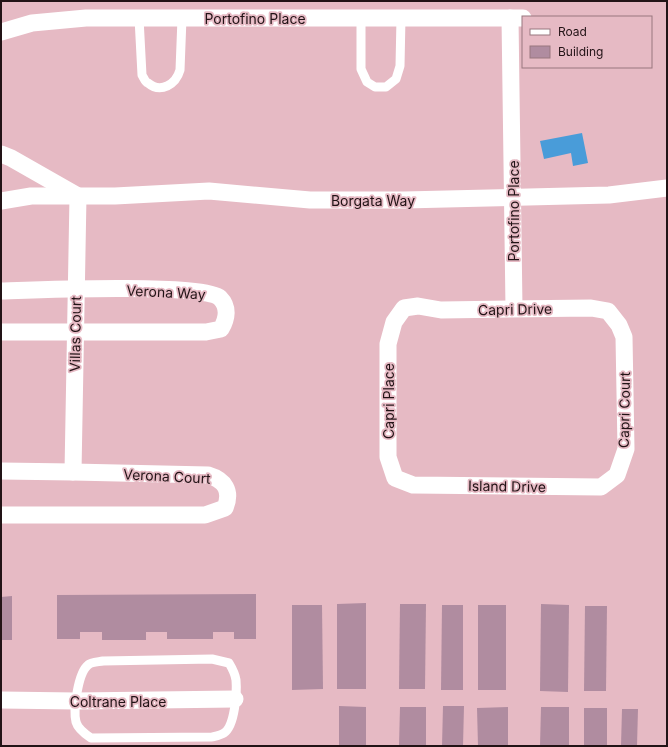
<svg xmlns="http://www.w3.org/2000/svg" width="668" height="747" font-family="Inter,sans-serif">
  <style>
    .water { fill: #499cd9 }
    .building { fill: #b08ca0 }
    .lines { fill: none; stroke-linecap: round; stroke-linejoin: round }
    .lane { stroke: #fff; stroke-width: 9 }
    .street { stroke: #fff; stroke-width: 17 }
    .labels { text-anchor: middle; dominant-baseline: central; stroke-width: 3.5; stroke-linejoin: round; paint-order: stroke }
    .street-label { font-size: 14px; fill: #221316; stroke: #e6bac4 }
  </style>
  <rect width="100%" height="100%" fill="#e6bac4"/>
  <polygon class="water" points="582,133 588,163 573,166 571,153 544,159 540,141"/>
  <g class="building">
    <polygon points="256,594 256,639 234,639 234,632 213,632 213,639 167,639 167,632 146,632 146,640 102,640 102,632 80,632 80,639 57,639 57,595"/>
    <polygon points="12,596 12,640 1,640 1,597"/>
    <polygon points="366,603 366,689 337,689 337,604"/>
    <polygon points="400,604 426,604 425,689 399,689"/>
    <polygon points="541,604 569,605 568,692 540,691"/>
    <polygon points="292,605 322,605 323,689 292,690"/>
    <polygon points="442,605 463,605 463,690 441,690"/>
    <rect x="478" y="605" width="28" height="85"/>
    <polygon points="585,606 607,606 606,691 584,691"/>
    <polygon points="339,706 366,707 366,746 339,746"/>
    <polygon points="443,706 464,706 463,746 442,746"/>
    <polygon points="400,707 426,707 426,746 399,746"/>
    <polygon points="508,707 508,746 478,746 477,708"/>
    <polygon points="541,707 569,707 569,746 540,746"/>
    <rect x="584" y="708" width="23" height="38"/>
    <polygon points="622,709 638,709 637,746 621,746"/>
  </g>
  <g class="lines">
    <g class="lane">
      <path d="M139,18L142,75C144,78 145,82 148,83C161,94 176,84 180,70L182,18"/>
      <polyline points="361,18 361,69 367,82 375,87 386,87 396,79 400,66 401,18"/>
      <path d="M212,659L229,663C232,668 235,673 236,680C237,692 235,726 224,733C221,735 216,736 212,737L91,738C85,734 78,729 76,722C73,710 78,673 88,665C91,662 98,662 103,661Z"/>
    </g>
    <g class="street">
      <polyline points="510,18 514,308"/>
      <polyline points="1,32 32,23 86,18 523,18"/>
      <polyline points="1,154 11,158 76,195"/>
      <polyline points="1,201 31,196 115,196 209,191 310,200 404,200 609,195 667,188"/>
      <path d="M1,291C33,290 204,283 220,298C229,307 227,319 221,329L206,332H1"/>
      <polygon points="418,306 441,310 591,308 608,311 619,325 624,337 626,449 617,475 601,487 413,485 395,478 388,457 388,344 394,322 404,308"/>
      <path d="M1,471L73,472L208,475C225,480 232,491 225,508L205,515H1"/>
      <polyline points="73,472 78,196"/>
      <polyline points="1,700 76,701 235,699"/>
    </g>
  </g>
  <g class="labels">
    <g class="street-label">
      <text x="255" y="18">Portofino Place</text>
      <text x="373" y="200">Borgata Way</text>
      <text transform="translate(513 211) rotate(-90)">Portofino Place</text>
      <text transform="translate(166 292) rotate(3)">Verona Way</text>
      <text transform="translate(515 309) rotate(-1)">Capri Drive</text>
      <text transform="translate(75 334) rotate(-89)">Villas Court</text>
      <text transform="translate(388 401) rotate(-90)">Capri Place</text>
      <text transform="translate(624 410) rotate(-89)">Capri Court</text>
      <text transform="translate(167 476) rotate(3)">Verona Court</text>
      <text transform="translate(507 486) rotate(1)">Island Drive</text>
      <text x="118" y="701">Coltrane Place</text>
    </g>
  </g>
  <rect width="668" height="747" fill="none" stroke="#221316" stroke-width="4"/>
  <rect x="522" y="16" width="130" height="52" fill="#e6bac4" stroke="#98777e"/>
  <rect x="530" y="29" width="20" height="6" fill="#ffffff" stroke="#98777e"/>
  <text x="558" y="36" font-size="12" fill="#221316">Road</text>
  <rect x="530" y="46" width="20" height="12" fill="#b08ca0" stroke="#98777e"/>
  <text x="558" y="56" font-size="12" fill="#221316">Building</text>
</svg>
